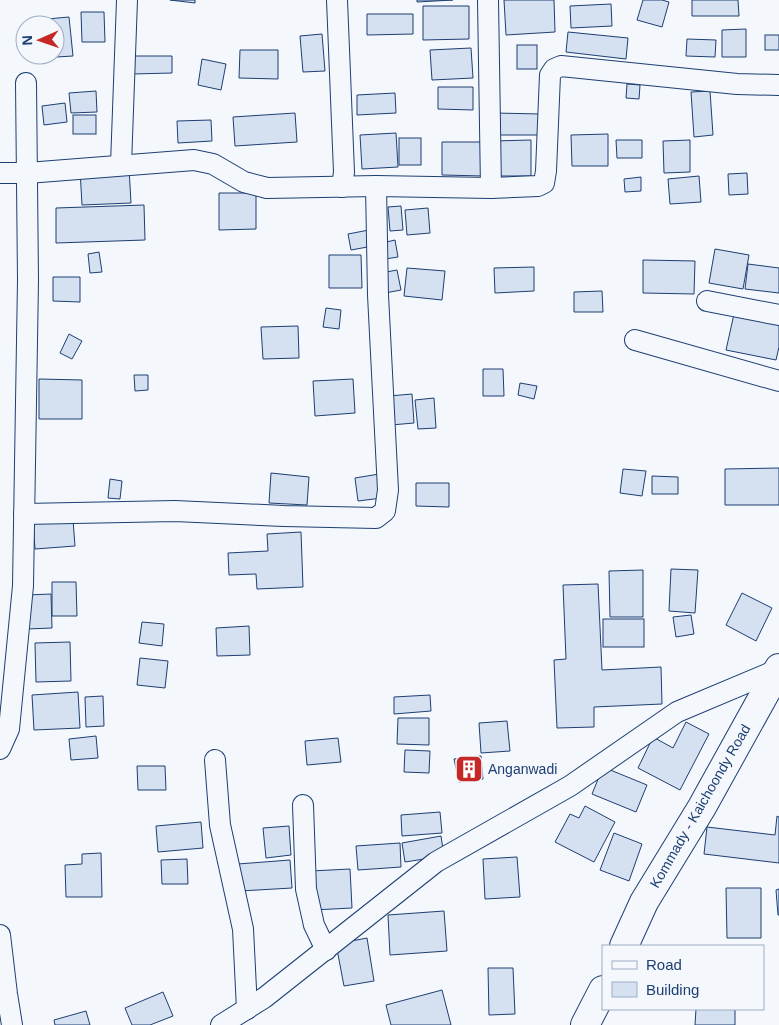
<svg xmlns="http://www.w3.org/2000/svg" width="779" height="1025" font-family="Helvetica,sans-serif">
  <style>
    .building { fill: #d5e0f0; stroke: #1d3f73 }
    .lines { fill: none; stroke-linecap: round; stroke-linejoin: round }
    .minor-casing { stroke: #1d3f73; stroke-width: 22 }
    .secondary-casing { stroke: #1d3f73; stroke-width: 30 }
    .minor { stroke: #f4f7fb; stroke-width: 20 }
    .secondary { stroke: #f4f7fb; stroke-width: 28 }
    .labels { text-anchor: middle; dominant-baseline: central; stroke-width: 4; stroke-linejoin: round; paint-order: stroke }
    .poi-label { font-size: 14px; fill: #1d3f73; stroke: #f4f7fb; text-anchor: start }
    .street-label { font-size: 14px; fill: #1d3f73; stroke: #f4f7fb }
  </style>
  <rect width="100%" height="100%" fill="#f4f7fb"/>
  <g class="building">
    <polygon points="170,0 195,0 195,3"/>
    <polygon points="417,0 453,0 417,2"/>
    <polygon points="504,0 554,0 555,32 506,35"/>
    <polygon points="643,0 662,0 669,2 662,27 637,20"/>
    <polygon points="692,0 738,0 739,16 692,16"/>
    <polygon points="611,4 612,26 571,28 570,6"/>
    <polygon points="423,6 469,6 469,39 423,40"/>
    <polygon points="81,12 104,12 105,42 82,42"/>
    <polygon points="367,14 413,14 413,34 367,35"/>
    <polygon points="69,17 73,56 40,58 39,55 55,55 55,25 37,25 36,20"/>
    <polygon points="746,29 746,57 722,57 722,30"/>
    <polygon points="568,32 628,38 626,59 566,52"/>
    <polygon points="322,34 325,71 303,72 300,36"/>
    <rect x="765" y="35" width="14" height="15"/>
    <polygon points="687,39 716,40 715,57 686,56"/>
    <rect x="517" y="45" width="20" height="24"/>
    <polygon points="471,48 473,78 432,80 430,50"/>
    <polygon points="240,50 278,50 278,79 239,78"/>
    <polygon points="132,56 172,56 172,73 132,74"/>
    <polygon points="202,59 226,64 221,90 198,85"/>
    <polygon points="627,84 640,85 639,99 626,98"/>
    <polygon points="438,87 473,87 473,110 438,109"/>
    <polygon points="96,91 97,112 71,113 69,93"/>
    <polygon points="710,91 713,135 694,137 691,92"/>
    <polygon points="395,93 396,113 357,115 357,95"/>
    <polygon points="65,103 67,122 44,125 42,106"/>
    <polygon points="295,113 297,142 235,146 233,117"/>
    <polygon points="494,113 541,114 541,135 494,135"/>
    <rect x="73" y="115" width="23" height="19"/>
    <polygon points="211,120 212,141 178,143 177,121"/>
    <polygon points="396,133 398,167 362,169 360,135"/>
    <polygon points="608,134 608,166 572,166 571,135"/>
    <rect x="399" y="138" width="22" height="27"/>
    <polygon points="531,140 531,176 493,176 493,141"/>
    <polygon points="616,140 642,140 642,158 617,158"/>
    <polygon points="690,140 690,172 664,173 663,141"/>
    <polygon points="442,142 484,142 484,176 442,175"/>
    <polygon points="129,168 131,203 82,205 80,170"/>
    <polygon points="747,173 748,194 729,195 728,174"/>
    <polygon points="699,176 701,202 670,204 668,179"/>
    <polygon points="641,177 641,191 625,192 624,179"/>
    <polygon points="219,193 256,193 256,229 219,230"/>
    <polygon points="144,205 145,240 56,243 56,208"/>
    <polygon points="401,206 403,230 390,231 388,207"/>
    <polygon points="428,208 430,233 407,235 405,210"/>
    <polygon points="369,230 373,246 351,250 348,234"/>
    <polygon points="395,240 398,257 385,259 382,243"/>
    <polygon points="715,249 749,255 743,289 709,283"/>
    <polygon points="99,252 102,272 90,273 88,254"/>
    <polygon points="329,255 361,255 362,288 329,288"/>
    <polygon points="643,260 695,261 694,294 643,293"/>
    <polygon points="748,264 779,268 779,293 745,289"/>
    <polygon points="534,267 534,291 495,293 494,268"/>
    <polygon points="407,268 445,271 442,300 404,296"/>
    <polygon points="397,270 401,290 385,293 381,273"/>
    <polygon points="53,277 80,277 80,302 53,301"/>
    <polygon points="602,291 603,312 574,312 574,292"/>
    <polygon points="326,308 341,310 339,329 323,327"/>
    <polygon points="734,314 779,323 779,347 776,360 726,350"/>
    <polygon points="298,326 299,358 263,359 261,327"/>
    <polygon points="69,334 82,341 72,359 60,353"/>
    <polygon points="483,369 503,369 504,396 483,396"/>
    <polygon points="134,375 148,375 148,390 135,391"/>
    <polygon points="39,379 82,380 82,419 39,419"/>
    <polygon points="353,379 355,413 315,416 313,381"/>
    <polygon points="520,383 537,386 534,399 518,395"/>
    <polygon points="412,394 414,423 391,425 389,396"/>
    <polygon points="434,398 436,428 418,429 415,400"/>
    <polygon points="779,468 779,505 725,505 725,469"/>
    <polygon points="623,469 646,471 642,496 620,493"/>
    <polygon points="271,473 309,477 307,505 269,503"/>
    <polygon points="379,474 382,498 358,501 355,478"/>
    <polygon points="652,476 678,477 678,494 652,494"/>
    <polygon points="110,479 122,481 120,499 108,498"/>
    <polygon points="416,483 449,483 449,507 416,506"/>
    <polygon points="73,520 75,546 35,549 33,523"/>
    <polygon points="301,532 303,587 257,589 256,574 229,575 228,553 268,551 267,534"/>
    <polygon points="671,569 698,570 695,613 669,611"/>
    <polygon points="643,570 643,617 610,617 609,571"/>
    <polygon points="52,582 76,582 77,616 52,616"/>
    <polygon points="598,584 602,670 661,667 662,704 594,707 594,727 557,728 554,660 566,659 563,585"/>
    <polygon points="742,593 772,608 756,641 726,625"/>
    <polygon points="51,594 52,628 27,629 27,595"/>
    <polygon points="691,615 694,634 676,637 673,617"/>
    <rect x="603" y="619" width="41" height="28"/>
    <polygon points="142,622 164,624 162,646 139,643"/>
    <polygon points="249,626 250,655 217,656 216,628"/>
    <polygon points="70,642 71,681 36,682 35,643"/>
    <polygon points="140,658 168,661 165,688 137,685"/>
    <polygon points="78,692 80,728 34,730 32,695"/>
    <polygon points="430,695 431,711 394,714 394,697"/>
    <polygon points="103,696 104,726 86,727 85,697"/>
    <polygon points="398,718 429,718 429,745 397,744"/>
    <polygon points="507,721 510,751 481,753 479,723"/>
    <polygon points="686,722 709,734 680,790 638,768 653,737 673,748"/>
    <polygon points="96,736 98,758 71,760 69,739"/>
    <polygon points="338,738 341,762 307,765 305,741"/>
    <polygon points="405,750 430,751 429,773 404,772"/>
    <polygon points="481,756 483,779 459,782 454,759"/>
    <polygon points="137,766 165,766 166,790 138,790"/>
    <polygon points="603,767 647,785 636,812 592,794"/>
    <polygon points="585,806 615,822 594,862 555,842 570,814 579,818"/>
    <polygon points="440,812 442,833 402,836 401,815"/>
    <polygon points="777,816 779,817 779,863 704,854 707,827 775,835"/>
    <polygon points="201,822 203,848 158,852 156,826"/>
    <polygon points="289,826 291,855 266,858 263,828"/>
    <polygon points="614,833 642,844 629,881 600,870"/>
    <polygon points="441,836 444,856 405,862 402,843"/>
    <polygon points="400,843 401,867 358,870 356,846"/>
    <polygon points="101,853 102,897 66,897 65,865 82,864 82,854"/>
    <polygon points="517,857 520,897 485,899 483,859"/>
    <polygon points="187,859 188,884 162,884 161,860"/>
    <polygon points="290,860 292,888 240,891 238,864"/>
    <polygon points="350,869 352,908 313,910 311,871"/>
    <polygon points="726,888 761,888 761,938 727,938"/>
    <polygon points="779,889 779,915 778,915 776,890"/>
    <polygon points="444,911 447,951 390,955 388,915"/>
    <polygon points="367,938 374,981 344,986 336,944"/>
    <polygon points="488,968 513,968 515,1014 489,1015"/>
    <polygon points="442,990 451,1025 391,1025 386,1005"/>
    <polygon points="163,992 173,1016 150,1025 132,1025 125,1008"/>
    <polygon points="696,1009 735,1009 735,1025 695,1025"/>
    <polygon points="86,1011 90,1025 55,1025 54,1020"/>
  </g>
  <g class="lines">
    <g class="minor-casing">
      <g id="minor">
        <polyline points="337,0 344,172 342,187"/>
        <polyline points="488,0 491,188"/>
        <polyline points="121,165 127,0"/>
        <polyline points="0,173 27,173 194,160 213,164 244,182 267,188 376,186 491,188 538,186 544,183 546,171 550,75 554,69 561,66 737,84 779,85"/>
        <polyline points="707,301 779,315"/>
        <polyline points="635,340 779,381"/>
        <polyline points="24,514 175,511 284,516 376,518 385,511 388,490 378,295 376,186"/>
        <polyline points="0,749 9,729 23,586 28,280 26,83"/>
        <polyline points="215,760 220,825 243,929 247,1009"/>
        <polyline points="303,805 306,889 314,925 326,950"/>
        <polyline points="0,935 7,994 12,1025"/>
        <polyline points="221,1025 264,998 436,862 570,786 677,712 779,669"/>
      </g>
    </g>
    <g class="secondary-casing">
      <g id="secondary">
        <polyline points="624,946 644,902 702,807 779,668"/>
        <polyline points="585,1025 603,990"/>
      </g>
    </g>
    <use href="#minor" class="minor"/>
    <use href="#secondary" class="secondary"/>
  </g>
  <defs>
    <g id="building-square" transform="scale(1.4375)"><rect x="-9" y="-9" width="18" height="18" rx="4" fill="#c62828" stroke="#f4f7fb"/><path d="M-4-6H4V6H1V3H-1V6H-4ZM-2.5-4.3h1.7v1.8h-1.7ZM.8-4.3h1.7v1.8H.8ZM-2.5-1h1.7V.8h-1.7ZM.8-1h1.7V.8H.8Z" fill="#fff"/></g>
  </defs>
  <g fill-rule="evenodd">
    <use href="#building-square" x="469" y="769"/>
  </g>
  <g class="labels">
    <g class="poi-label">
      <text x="488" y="769">Anganwadi</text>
    </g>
    <g class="street-label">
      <text transform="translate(700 806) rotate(-60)">Kommady - Kaichoondy Road</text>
    </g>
  </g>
  <rect x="602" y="945" width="162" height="65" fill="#f4f7fb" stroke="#9eadc5"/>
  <rect x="612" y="961" width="25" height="8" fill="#f4f7fb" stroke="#9eadc5"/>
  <text x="646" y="970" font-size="15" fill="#1d3f73">Road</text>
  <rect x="612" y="982" width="25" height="15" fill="#d5e0f0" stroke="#9eadc5"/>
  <text x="646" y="995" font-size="15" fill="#1d3f73">Building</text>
  <g transform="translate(40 40) rotate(268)"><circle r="24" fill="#f4f7fb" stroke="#9eadc5"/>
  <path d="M0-4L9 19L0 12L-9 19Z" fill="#c62828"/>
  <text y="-8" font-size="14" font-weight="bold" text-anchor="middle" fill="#1d3f73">N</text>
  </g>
</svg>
